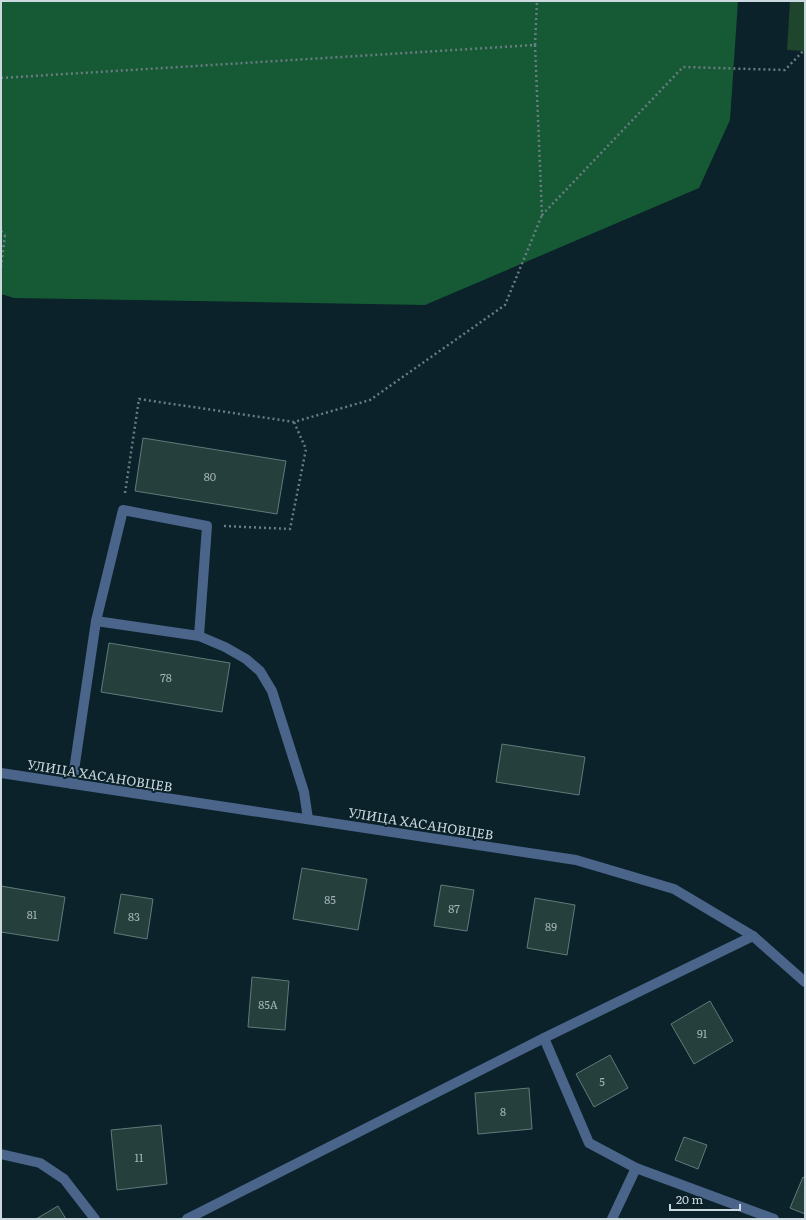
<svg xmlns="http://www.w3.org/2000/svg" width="806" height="1220" font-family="Literata,serif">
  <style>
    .green { fill: #1f462d }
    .forest { fill: #155a34 }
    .building { fill: #253f3d; stroke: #5f7b79 }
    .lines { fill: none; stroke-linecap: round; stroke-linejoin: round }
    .path { stroke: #697c82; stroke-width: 2.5; stroke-dasharray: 2 3; stroke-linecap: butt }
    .minor { stroke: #4a648a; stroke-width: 10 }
    .labels { text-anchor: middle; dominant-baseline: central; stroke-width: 4; stroke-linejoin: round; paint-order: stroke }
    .number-label { font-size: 11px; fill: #a2b3b6 }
    .street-label { font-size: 13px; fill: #ccdadf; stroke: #0b222a }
  </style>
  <rect width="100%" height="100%" fill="#0b222a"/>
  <polygon class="green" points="790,1 805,1 805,51 787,50"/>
  <polygon class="forest" points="1,1 738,1 730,120 699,188 425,305 14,298 1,294"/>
  <g class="building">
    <polygon points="143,438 286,461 277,514 135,491"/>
    <polygon points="109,643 230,663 222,712 101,692"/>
    <polygon points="502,744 585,757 579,795 496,782"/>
    <polygon points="302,868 367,879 358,930 293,919"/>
    <polygon points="441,885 474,890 467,931 434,926"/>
    <polygon points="1,886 65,897 58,941 1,932"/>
    <polygon points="121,894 153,899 147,939 114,933"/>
    <polygon points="535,898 575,905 567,955 527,948"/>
    <polygon points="252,977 289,981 285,1030 248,1027"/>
    <polygon points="710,1001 733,1041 694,1064 671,1024"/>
    <polygon points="610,1055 628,1088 594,1107 576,1074"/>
    <polygon points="529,1088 532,1129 478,1134 475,1093"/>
    <polygon points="161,1125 167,1184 117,1190 111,1130"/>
    <polygon points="684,1137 707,1145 698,1169 675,1160"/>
    <polygon points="803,1177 805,1178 805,1214 790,1208"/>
    <polygon points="58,1206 66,1219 36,1219"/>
  </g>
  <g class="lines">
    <g class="path">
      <polyline points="535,45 537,1"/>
      <polyline points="1,78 535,45 542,215 683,67 785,70 805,49"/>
      <polyline points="1,231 5,235"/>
      <polyline points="1,267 5,235"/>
      <polyline points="125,493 139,399 294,422 370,400 505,305 542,215"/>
      <polyline points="224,526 290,529 306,449 294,422"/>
    </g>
    <g class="minor">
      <polyline points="96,621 199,636"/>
      <polyline points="1,773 576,860 674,889 753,936 805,982"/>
      <polyline points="72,784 96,621 123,510 207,526 199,636 225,647 246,659 260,671 272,691 304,792 308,819"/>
      <polyline points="544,1038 589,1143 636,1168 774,1219"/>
      <polyline points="1,1154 40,1163 64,1179 95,1219"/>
      <polyline points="187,1219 544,1038 753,936"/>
      <polyline points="612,1219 636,1168"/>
    </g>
  </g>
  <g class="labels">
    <g class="number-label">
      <text x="210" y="476">80</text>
      <text x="166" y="677">78</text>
      <text x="330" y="899">85</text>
      <text x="454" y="908">87</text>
      <text x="32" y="914">81</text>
      <text x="134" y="916">83</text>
      <text x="551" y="926">89</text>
      <text x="268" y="1004">85А</text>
      <text x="702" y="1033">91</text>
      <text x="602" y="1081">5</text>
      <text x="503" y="1111">8</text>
      <text x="139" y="1157">11</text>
    </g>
    <g class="street-label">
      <text transform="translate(100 775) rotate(9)">УЛИЦА ХАСАНОВЦЕВ</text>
      <text transform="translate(421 823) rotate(9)">УЛИЦА ХАСАНОВЦЕВ</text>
    </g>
  </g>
  <rect width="806" height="1220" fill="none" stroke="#ccdadf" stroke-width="4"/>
  <path d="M670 1204v6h70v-6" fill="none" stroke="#ccdadf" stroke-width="2"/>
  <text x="676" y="1204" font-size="12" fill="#ccdadf" stroke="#0b222a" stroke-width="3" paint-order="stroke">20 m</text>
</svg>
